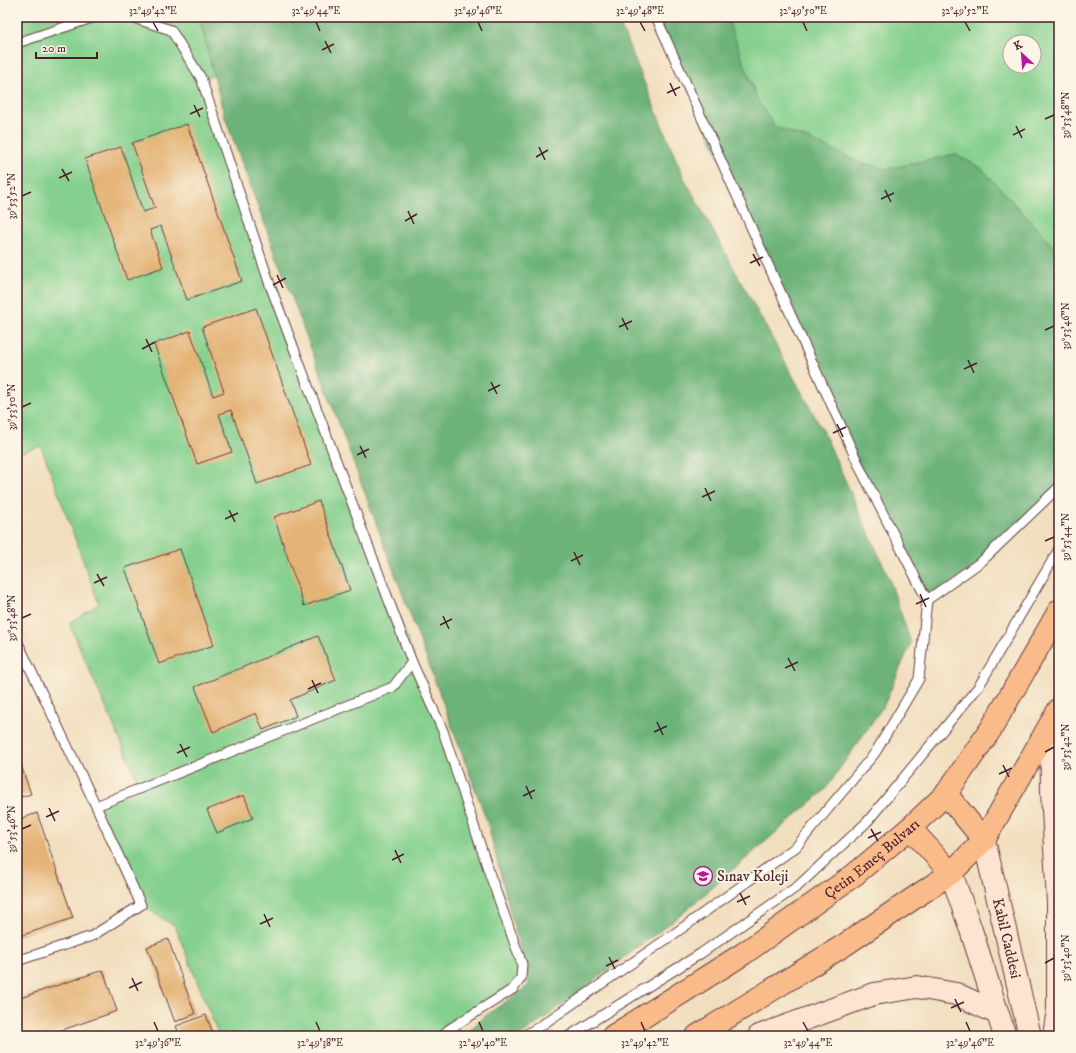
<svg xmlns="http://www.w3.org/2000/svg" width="1076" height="1053" font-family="'IM FELL DW Pica',serif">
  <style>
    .green { fill: #85d08e; stroke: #68785c; fill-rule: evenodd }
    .forest { fill: #6cb279; stroke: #5b6852 }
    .building { fill: #e4b376 }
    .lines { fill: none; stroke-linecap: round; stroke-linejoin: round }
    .service-casing { stroke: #633c41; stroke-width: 11 }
    .secondary-casing { stroke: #633c41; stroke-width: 24 }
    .primary-casing { stroke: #633c41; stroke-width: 24 }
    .service { stroke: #fff; stroke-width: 9 }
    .secondary { stroke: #fde4d1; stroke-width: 22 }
    .primary { stroke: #fabb8b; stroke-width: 22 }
    .ticks { fill: none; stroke: #4a1f2b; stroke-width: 1.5 }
    .labels { text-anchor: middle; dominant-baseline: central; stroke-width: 3.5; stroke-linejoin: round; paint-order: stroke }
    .street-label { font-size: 15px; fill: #4a1f2b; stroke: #fcf5e5 }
    .poi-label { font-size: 15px; fill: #4a1f2b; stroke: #fcf5e5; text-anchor: start }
    .neatline { fill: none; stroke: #4a1f2b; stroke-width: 1.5 }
    .ticks-label { font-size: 10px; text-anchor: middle; fill: #4a1f2b }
  </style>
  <rect width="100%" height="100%" fill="#fcf5e5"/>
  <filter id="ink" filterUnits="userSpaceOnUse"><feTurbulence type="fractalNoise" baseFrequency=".025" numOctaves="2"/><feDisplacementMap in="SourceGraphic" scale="8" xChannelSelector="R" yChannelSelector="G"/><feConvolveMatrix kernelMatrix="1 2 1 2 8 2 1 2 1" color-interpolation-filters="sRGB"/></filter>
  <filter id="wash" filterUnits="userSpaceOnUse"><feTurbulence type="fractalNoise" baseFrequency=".012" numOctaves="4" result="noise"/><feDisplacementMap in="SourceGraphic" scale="16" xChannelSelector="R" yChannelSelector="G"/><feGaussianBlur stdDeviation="0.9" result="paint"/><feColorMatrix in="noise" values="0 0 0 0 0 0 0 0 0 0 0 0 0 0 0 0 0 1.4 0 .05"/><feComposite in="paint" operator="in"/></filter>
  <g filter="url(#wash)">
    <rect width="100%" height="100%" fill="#f1debe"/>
    <g class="green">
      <polygon points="17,17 199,17 214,76 202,78 270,285 443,731 522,964 521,978 443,1036 219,1036 175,926 141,905 96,806 141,788 69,623 99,604 41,446 17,454"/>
      <path d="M656,17H1059V487ZM1010,42H1034V66H1010Z"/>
    </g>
    <g class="forest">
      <polygon points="199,17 617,17 683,176 823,431 889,578 911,643 884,705 825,790 682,914 521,1036 465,1036 481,1019 529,985 487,821 224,115"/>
      <polygon points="656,17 727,17 758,101 775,127 808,139 860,162 887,169 955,154 981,168 1046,238 1059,255 1059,487 982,561 927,600 861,470"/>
    </g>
    <g id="blocks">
      <g class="building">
        <polygon points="187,124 242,281 187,300 161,226 150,230 163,267 127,280 85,159 121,147 143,212 155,208 132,143"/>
        <polygon points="256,308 311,465 257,484 231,410 219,414 232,452 197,464 154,344 190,331 213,396 224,392 202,327"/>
        <polygon points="319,501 350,590 304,606 274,517"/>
        <polygon points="180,549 214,645 159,664 125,568"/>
        <polygon points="318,636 336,680 290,700 296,716 263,730 256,713 213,732 195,687"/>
        <polygon points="17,754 31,794 17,798"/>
        <polygon points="244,795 253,818 217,833 207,810"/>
        <polygon points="37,813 73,918 17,937 17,820"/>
        <polygon points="168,939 195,1014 175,1022 147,947"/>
        <polygon points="103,970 117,1011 45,1036 17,1036 17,999"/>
        <polygon points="206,1015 214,1036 180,1036 176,1026"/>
      </g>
    </g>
  </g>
  <g filter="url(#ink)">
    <use href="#blocks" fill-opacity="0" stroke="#633c41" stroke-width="1"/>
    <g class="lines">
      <g class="service-casing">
        <g id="service">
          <polyline points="17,43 95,17"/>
          <polyline points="927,600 982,561 1059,487"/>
          <polyline points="17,641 96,806"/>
          <polyline points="412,662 443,731 490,875 522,964 521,978 513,989 448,1030 443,1036"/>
          <polyline points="17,961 92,936 141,905 96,806 393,687 412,662 270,285 201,78 171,30 130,17"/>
          <polyline points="523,1036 539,1027 671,936 796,847 875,753 919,679 927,600 861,470 656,17"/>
          <polyline points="569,1036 700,954 798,886 867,822 979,686 1059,549"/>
        </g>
      </g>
      <g class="secondary-casing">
        <g id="secondary">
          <polyline points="1051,724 1052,791 1058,903 1058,1009 1054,1036"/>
          <path id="s1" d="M984,840L1030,1036"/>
          <polyline points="951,873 970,927 1005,1036"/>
          <polyline points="759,1036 874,994 917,987 956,994 997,1013"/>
        </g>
      </g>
      <g class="primary-casing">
        <g id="primary">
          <polyline points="946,794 984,840"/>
          <polyline points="910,828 951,873"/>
          <path id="s2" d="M613,1036L743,954L854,875L910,828L946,794L991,729L1059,611"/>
          <polyline points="697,1036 846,944 951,873 984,840 1059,709"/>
        </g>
      </g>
      <use href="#service" class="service"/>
      <use href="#secondary" class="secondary"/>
      <use href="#primary" class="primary"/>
    </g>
  </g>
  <path class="ticks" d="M153,22L158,31M316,22L320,31M478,22L482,31M640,22L645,31M803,22L807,31M965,22L970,31M325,41L331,53M322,50L334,44M670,83L676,96M667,93L680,87M194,105L200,117M190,114L203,108M1045,119L1054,115M1016,126L1022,138M1013,135L1025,129M539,147L545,160M536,157L548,150M62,169L69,181M59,178L72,172M885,190L891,202M22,196L31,192M881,199L894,193M408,211L414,224M405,221L417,214M753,254L760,266M750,263L763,257M277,275L283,288M273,285L286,278M622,318L628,330M619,327L632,321M1045,330L1054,326M146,339L152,352M142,349L155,342M968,360L974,373M964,369L977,363M491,382L497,394M488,391L500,385M22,407L31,403M837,424L843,437M833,433L846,427M360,446L366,458M357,455L369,449M705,488L711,501M702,497L715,491M229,510L235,522M225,519L238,513M1045,541L1054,537M574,552L580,565M571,561L583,555M97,574L104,586M94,583L107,577M920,594L926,607M916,604L929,598M443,616L449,629M22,618L31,614M440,625L452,619M788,658L795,671M785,668L798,662M312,680L318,693M308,689L321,683M657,722L663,735M654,732L667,726M180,744L187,757M1045,752L1054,747M177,753L190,747M1003,765L1009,777M999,774L1012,768M526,786L532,799M523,796L535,790M49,808L55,821M46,817L59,811M22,829L31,825M871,829L878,841M868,838L881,832M395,850L401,863M392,860L404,854M740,893L746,905M737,902L750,896M264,914L270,927M260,924L273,918M609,957L615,969M1045,963L1054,958M606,966L618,960M132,978L138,991M129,988L142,982M955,999L961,1012M951,1008L964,1002M154,1022L158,1031M316,1022L320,1031M479,1022L483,1031M641,1022L645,1031M803,1022L808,1031M966,1022L970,1031"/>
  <defs>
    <g id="school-ring" transform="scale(1)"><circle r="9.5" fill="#fcf5e5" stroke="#b5179e" stroke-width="1.5"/><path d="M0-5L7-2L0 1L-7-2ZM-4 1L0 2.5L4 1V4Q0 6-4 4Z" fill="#b5179e"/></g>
  </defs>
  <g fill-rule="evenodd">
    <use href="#school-ring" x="703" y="876"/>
  </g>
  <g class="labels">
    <g class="street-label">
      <text stroke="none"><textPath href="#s2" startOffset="314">Çetin Emeç Bulvarı</textPath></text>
      <text stroke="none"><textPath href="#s1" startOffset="101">Kabil Caddesi</textPath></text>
    </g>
    <g class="poi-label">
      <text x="717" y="876">Sınav Koleji</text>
    </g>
  </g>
  <rect width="1076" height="1053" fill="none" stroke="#fcf5e5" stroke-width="44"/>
  <g transform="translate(1022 54) rotate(334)"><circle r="19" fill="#fcf5e5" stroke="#b59f9b"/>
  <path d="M0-3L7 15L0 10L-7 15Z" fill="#b5179e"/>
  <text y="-6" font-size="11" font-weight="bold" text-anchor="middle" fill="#4a1f2b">K</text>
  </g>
  <path d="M36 52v6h61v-6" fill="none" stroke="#4a1f2b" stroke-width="2"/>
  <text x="42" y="52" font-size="12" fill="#4a1f2b" stroke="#fcf5e5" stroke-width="3" paint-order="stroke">20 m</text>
  <rect x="22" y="22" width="1032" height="1009" class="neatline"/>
  <g class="ticks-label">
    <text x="153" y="14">32°49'42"E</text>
    <text x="316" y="14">32°49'44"E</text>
    <text x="478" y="14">32°49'46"E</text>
    <text x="640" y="14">32°49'48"E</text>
    <text x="803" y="14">32°49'50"E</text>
    <text x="965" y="14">32°49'52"E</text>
    <text transform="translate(1065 115) rotate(-90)" y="4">39°53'48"N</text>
    <text transform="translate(11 196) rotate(-90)" y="4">39°53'52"N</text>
    <text transform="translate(1065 326) rotate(-90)" y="4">39°53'46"N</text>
    <text transform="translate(11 407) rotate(-90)" y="4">39°53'50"N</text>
    <text transform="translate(1065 537) rotate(-90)" y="4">39°53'44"N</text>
    <text transform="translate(11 618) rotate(-90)" y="4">39°53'48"N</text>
    <text transform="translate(1065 747) rotate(-90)" y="4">39°53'42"N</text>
    <text transform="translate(11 829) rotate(-90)" y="4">39°53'46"N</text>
    <text transform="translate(1065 958) rotate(-90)" y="4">39°53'40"N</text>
    <text x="158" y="1046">32°49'36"E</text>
    <text x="320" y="1046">32°49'38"E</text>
    <text x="483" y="1046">32°49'40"E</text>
    <text x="645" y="1046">32°49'42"E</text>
    <text x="808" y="1046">32°49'44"E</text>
    <text x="970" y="1046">32°49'46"E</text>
  </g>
</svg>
